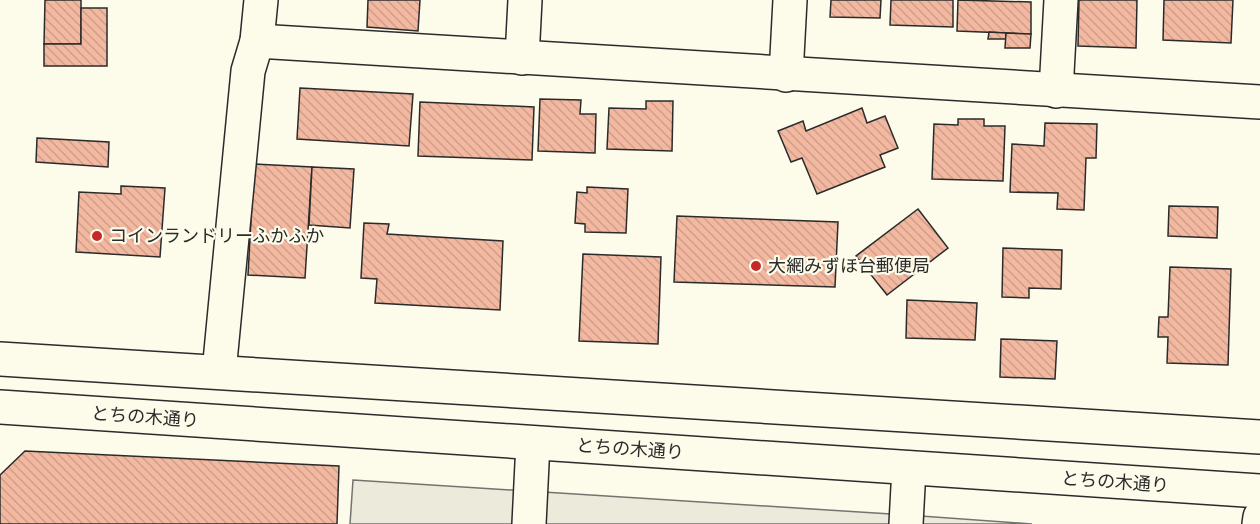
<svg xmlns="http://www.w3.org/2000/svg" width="1260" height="524" font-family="Karla,'Noto Sans JP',sans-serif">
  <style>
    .parking { fill: #eceadb; stroke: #74746e; stroke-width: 1.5 }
    .building { fill: url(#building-back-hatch); stroke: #2b2b2b; stroke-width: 1.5 }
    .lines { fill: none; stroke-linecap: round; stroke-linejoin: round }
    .minor-casing { stroke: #2b2b2b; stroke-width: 36 }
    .minor { stroke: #fdfbea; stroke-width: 33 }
    .poi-dot { fill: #c62828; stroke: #fdfbea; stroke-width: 2 }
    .labels { text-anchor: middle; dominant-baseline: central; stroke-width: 4.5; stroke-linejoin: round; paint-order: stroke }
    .poi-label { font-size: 18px; fill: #2b2b2b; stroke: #fdfbea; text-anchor: start }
    .street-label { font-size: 18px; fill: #2b2b2b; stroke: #fdfbea }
  </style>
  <defs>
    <pattern id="building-back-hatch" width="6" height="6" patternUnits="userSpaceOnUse" patternTransform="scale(1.5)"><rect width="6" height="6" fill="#f2b8a0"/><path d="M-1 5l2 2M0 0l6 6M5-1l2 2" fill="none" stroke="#d09e8a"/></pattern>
  </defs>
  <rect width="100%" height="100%" fill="#fdfbea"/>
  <polygon class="parking" points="353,480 907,515 1032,524 350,524"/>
  <g class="building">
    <polygon points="45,0 81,0 81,44 44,44"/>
    <polygon points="368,0 420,0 418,31 367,27"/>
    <polygon points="831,0 881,0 880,18 830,17"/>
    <polygon points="891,0 953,0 953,27 890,25"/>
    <polygon points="958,0 1031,2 1031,34 957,31"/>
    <polygon points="1079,0 1137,0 1136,48 1078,46"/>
    <polygon points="1164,0 1233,0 1231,43 1163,40"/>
    <polygon points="81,8 107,8 107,66 44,66 44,44 81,44"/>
    <polygon points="989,32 1006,33 1006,39 988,39"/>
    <polygon points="1006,33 1031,34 1030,48 1005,48"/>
    <polygon points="300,88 413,94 409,146 297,139"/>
    <polygon points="540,99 581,100 580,114 596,114 595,153 538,151"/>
    <polygon points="646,101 673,101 672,151 607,149 609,108 646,109"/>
    <polygon points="420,102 534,107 532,160 418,156"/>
    <polygon points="862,108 867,123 885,116 898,148 880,155 885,167 817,194 802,158 791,162 778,131 803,121 806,131"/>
    <polygon points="958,119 984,119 984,126 1005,126 1003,181 932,179 934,124 958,125"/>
    <polygon points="1045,123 1097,124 1096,158 1086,158 1084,210 1057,209 1058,193 1010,192 1012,144 1044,146"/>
    <polygon points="37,138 109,142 108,167 36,162"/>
    <polygon points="254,164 312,167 305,278 248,275"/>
    <polygon points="312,167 354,169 350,228 309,225"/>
    <polygon points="121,186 165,188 160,257 76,252 79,192 121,194"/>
    <polygon points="587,187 628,189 626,233 585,232 585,224 575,223 577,192 587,193"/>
    <polygon points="1169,206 1218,207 1217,238 1168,236"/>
    <polygon points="918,209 948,248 887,295 856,256"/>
    <polygon points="677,216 838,222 835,287 674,282"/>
    <polygon points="364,223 389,224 387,234 503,241 500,310 375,303 377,279 361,278"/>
    <polygon points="1003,248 1062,250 1061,289 1029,288 1029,298 1002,297"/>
    <polygon points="583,254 661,257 658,344 579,341"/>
    <polygon points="1170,267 1231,269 1228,365 1167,363 1168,337 1158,337 1159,317 1168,317"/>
    <polygon points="907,300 977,303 975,340 906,338"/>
    <polygon points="1001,339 1057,341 1055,379 1000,377"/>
    <polygon points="25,451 339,466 337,524 0,524 0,475"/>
  </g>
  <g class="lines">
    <g class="minor-casing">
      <g id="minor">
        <polyline points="257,41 1260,102"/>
        <polyline points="522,58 525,0"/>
        <polyline points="786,75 790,0"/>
        <polyline points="1056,91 1061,0"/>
        <polyline points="0,359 1260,437"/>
        <polyline points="219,372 248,71 257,41 261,0"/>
        <polyline points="0,407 1260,491"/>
        <polyline points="529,524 533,443"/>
        <polyline points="906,524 909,468"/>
        <polyline points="1259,524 1260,517"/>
      </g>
    </g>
    <use href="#minor" class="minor"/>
  </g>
  <g class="poi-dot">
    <circle cx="97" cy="236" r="6"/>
    <circle cx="756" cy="266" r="6"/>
  </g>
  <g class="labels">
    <g class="poi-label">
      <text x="109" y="236">コインランドリーふかふか</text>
      <text x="768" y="266">大網みずほ台郵便局</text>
    </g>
    <g class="street-label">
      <text transform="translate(145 417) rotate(4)">とちの木通り</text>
      <text transform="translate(630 449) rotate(4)">とちの木通り</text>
      <text transform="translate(1115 482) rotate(4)">とちの木通り</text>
    </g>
  </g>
</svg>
